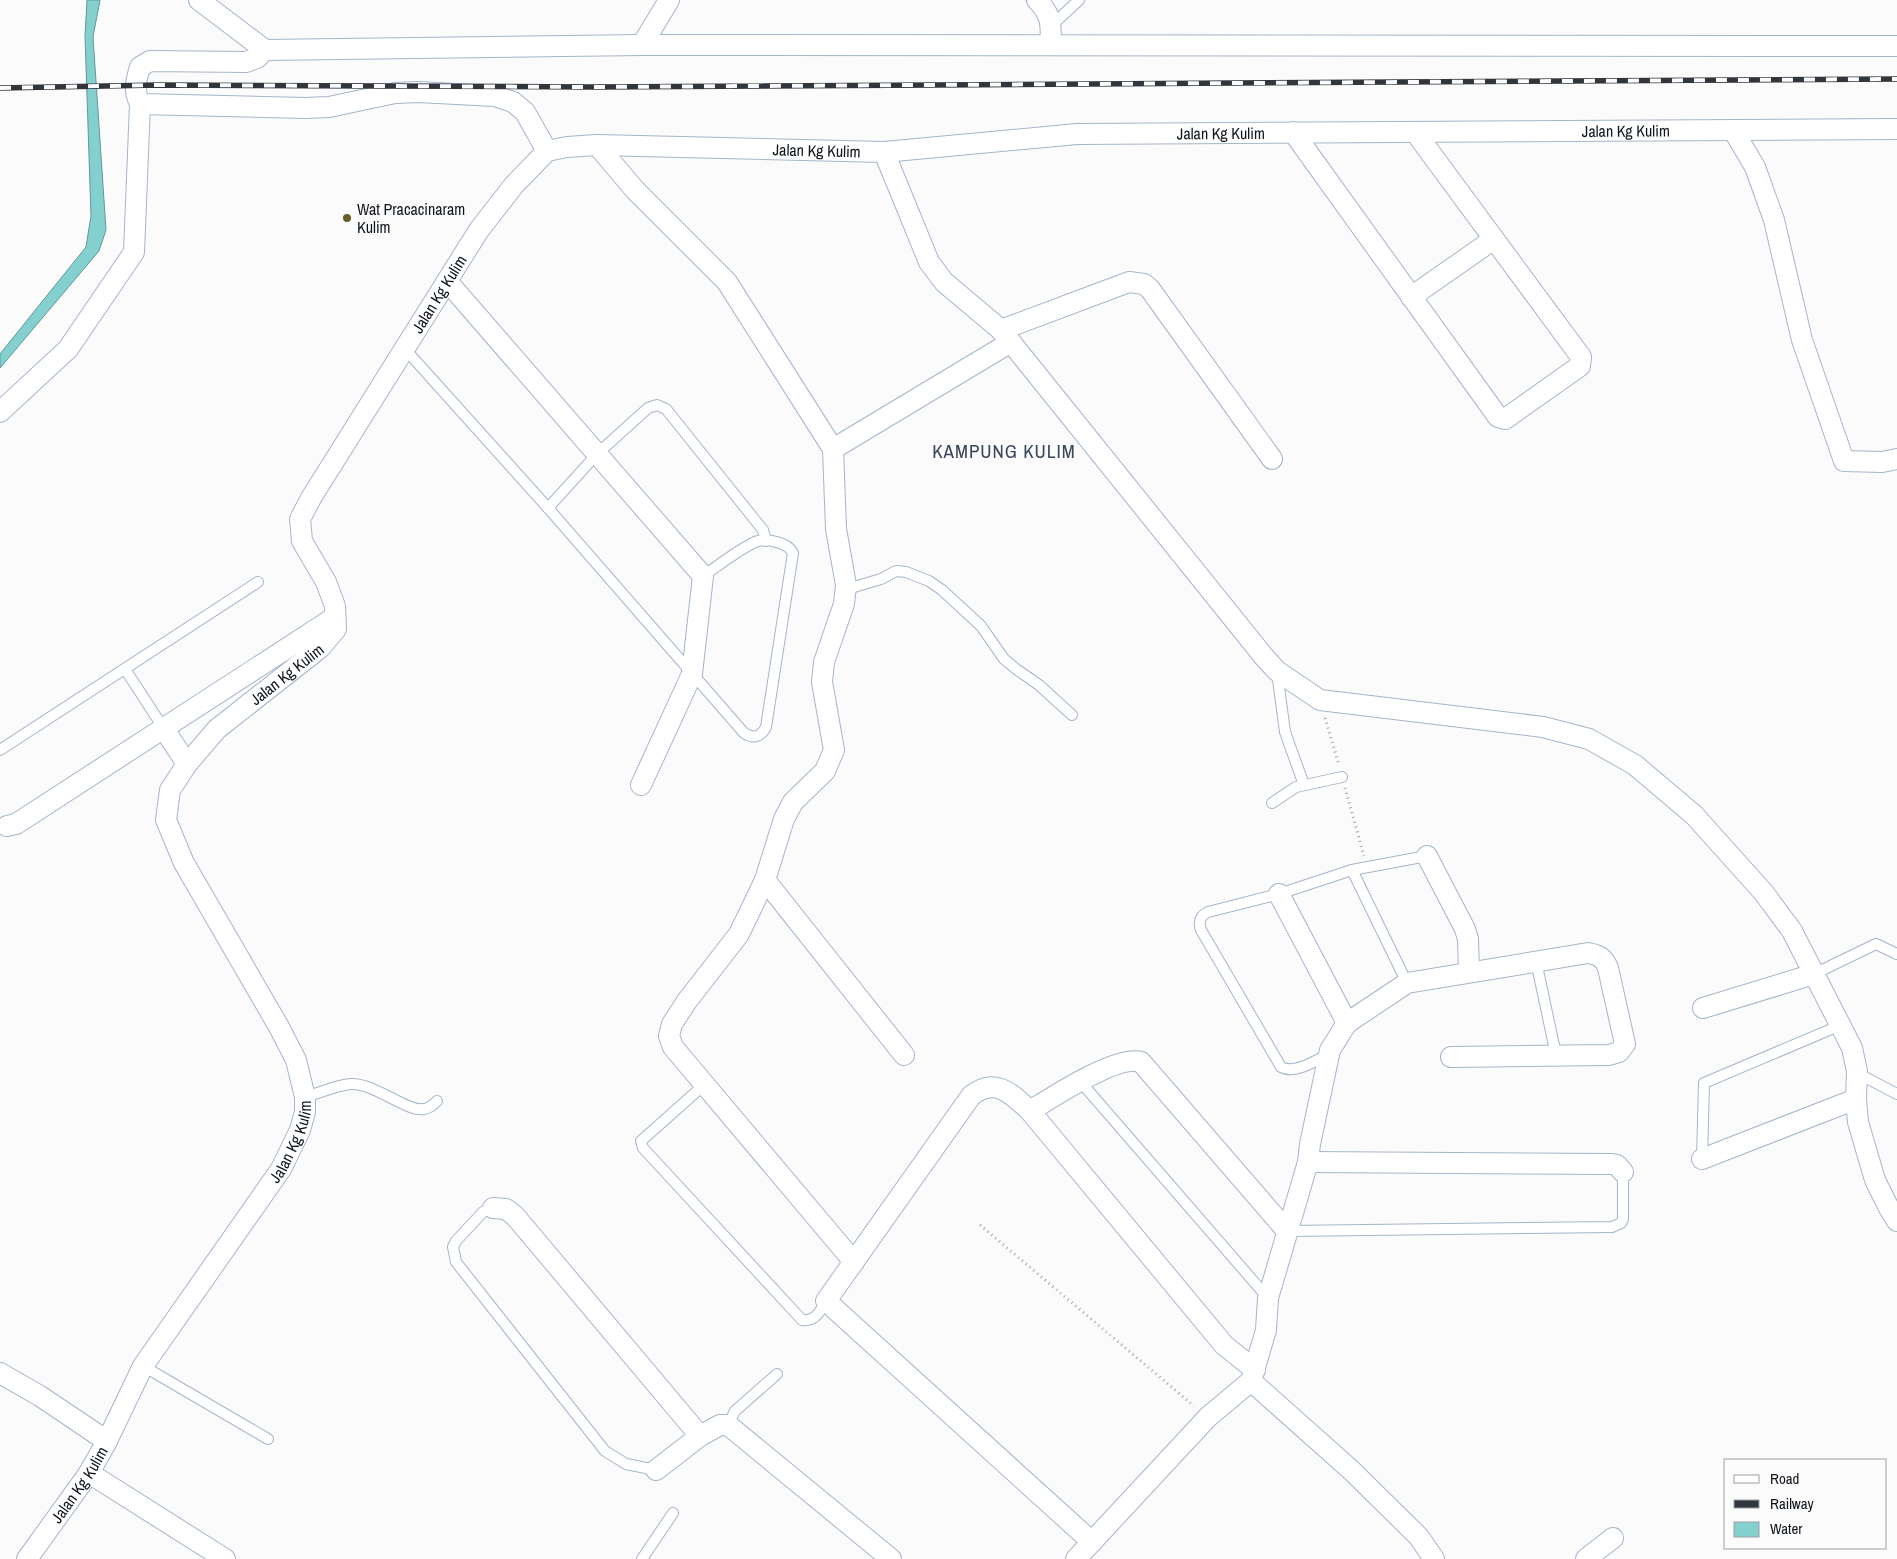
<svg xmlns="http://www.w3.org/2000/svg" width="1897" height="1559" font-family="'Archivo Narrow',sans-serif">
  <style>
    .water { fill: #83d0cf; stroke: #61989a }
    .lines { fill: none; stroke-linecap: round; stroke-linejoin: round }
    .lane-casing { stroke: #a5b5cb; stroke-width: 12 }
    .street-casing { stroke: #a5b5cb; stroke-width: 22 }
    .path { stroke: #a3a5a8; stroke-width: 3; stroke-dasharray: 1 4; stroke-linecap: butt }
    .lane { stroke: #fff; stroke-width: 10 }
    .street { stroke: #fff; stroke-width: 20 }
    .rail-casing { stroke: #31353c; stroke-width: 5.5 }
    .rail { stroke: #fbfbfb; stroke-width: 4; stroke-dasharray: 11; stroke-linecap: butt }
    .poi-dot { fill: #675d2a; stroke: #fbfbfb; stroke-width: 2 }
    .labels { text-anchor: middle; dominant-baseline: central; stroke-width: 4; stroke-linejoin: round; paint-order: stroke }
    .street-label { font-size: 16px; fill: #11161e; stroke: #fbfbfb }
    .poi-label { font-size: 16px; fill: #11161e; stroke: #fbfbfb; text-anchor: start }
    .quarter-label { font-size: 19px; letter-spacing: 1px; fill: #3a475b; stroke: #fbfbfb }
  </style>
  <rect width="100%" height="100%" fill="#fbfbfb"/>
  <polygon class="water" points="87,0 100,0 93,37 106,230 99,251 0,368 0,354 86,247 91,216 85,36"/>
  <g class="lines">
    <g class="lane-casing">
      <g id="lane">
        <polyline points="1052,25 1079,0"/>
        <path d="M405,349L548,508L744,733C753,739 761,737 766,727L793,553C788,542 766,538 755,542C738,550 719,565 703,576"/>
        <polyline points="548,508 597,454 648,408 657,405 666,409 763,530 766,541"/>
        <polyline points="845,594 854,587 881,579 896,571 906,572 929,581 942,590 981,626 1004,659 1016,669 1039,685 1072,715"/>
        <polyline points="125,669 164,729"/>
        <polyline points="1277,672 1285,732 1304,785"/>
        <polyline points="0,750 258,582"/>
        <polyline points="1272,803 1296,787 1342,777"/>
        <polyline points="1352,870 1407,983"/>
        <polyline points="1536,961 1556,1055"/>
        <polyline points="1814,974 1876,944 1897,954"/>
        <path d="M1329,1054C1316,1060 1295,1075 1281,1067L1201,930C1198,921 1200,916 1208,912L1279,894L1352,870L1427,856"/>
        <polyline points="1857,1073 1897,1094"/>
        <polyline points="1079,1080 1268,1298"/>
        <path d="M705,1084L641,1141L643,1148L802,1320C816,1322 820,1311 826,1301"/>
        <path d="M305,1097C320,1093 336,1085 351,1084C375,1083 406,1112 424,1109C430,1108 433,1105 437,1101"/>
        <polyline points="1702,1159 1704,1083 1841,1025"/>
        <polyline points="493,1208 483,1212 456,1241 453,1247 456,1262 605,1451 626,1464 656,1470"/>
        <polyline points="1287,1231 1612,1227 1621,1223 1623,1219 1623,1172"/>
        <polyline points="143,1366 268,1439"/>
        <polyline points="728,1425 735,1411 777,1374"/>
        <polyline points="642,1559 673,1513"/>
      </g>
    </g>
    <g class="street-casing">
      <g id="street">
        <polyline points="199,0 265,50 642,45 1897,46"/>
        <path d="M1037,0C1051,14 1052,25 1050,45"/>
        <polyline points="642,45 669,0"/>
        <polyline points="140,104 305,108 329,107 395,93 418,92 495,96 513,102 525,112 547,151"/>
        <polyline points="1733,130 1755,167 1774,220 1802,340 1844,461 1882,462 1897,459"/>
        <polyline points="1293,132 1498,417 1505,419 1580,366 1581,357 1415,132"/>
        <polyline points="597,145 635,190 727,282 833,449 836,529 846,585 844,604 824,662 822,682 834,750 825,771 793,802 784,819 765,880 739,934 687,1001 672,1024 669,1036 673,1047 854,1262"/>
        <polyline points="884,152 929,262 944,282 1001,330 1265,658 1277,671 1320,700 1543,727 1589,739 1635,765 1694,815 1764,893 1792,931 1852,1048 1857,1071 1856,1099 1858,1122 1875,1180 1889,1208 1897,1221"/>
        <polyline points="447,281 703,576 692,674 641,785"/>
        <polyline points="1411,297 1494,239"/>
        <polyline points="1001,330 1129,282 1144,284 1150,289 1272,459"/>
        <path d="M0,412L68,349L134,252L140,104C133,90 136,81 140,67L150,61L246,62L257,58L265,50"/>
        <polyline points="833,449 1011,342"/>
        <polyline points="164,729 187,764"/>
        <polyline points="7,826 16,824 335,617"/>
        <polyline points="1427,856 1465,929 1468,939 1469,971"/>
        <polyline points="765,880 904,1055"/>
        <polyline points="1279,894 1347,1023"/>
        <polyline points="1703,1008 1814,974"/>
        <path d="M1030,1111C1012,1094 995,1076 971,1096L826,1301L1092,1542"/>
        <polyline points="1702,1159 1856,1099"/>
        <polyline points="1308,1162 1612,1164 1617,1165 1623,1172"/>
        <polyline points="493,1208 506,1209 515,1216 700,1436"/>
        <path d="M1255,1370L1224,1345L1030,1111C1051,1098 1118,1054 1141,1062L1287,1231"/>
        <polyline points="0,1373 40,1396 107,1441"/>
        <polyline points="1251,1381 1351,1470 1419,1537 1434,1559"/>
        <polyline points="656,1470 700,1436 720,1425 728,1425 891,1559"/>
        <polyline points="89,1473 225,1559"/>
        <path id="s1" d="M27,1559L89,1473L107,1441L143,1366L281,1169L300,1130L305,1112V1097L296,1060L279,1027L184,863L166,820L170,790L187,764L217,729L320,648L336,629L335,606L326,582L302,541L300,519L311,498L479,230L514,185L547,151L567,147L597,145L884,152L1077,134L1897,129"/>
        <path d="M1076,1559L1208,1417L1251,1381L1266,1330L1268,1298L1308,1162L1310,1144L1330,1050L1347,1023L1407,983L1588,953C1599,955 1604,958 1608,968L1625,1044L1619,1052L1609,1055L1451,1057"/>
        <polyline points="1586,1559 1613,1538"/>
      </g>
    </g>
    <g class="path">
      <polyline points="1325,718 1339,765"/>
      <polyline points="1345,788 1364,856"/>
      <polyline points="980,1225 1194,1406"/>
    </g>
    <use href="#lane" class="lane"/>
    <use href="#street" class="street"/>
    <g class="rail-casing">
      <polyline id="rail" points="0,88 158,85 594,87 1897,79"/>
    </g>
    <use href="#rail" class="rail"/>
  </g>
  <circle class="poi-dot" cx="347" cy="218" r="5"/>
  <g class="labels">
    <g class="street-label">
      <text stroke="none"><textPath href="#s1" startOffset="2761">Jalan Kg Kulim</textPath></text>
      <text stroke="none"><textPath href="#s1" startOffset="2356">Jalan Kg Kulim</textPath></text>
      <text stroke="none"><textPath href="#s1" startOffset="1951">Jalan Kg Kulim</textPath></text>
      <text stroke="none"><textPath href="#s1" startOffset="1501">Jalan Kg Kulim</textPath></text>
      <text stroke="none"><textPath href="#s1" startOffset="1051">Jalan Kg Kulim</textPath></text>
      <text stroke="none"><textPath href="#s1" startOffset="496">Jalan Kg Kulim</textPath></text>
      <text stroke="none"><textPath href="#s1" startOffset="91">Jalan Kg Kulim</textPath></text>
    </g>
    <g class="poi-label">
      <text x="357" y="209">Wat Pracacinaram<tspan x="357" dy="18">Kulim</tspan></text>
    </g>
    <g class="quarter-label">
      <text x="1004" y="451">KAMPUNG KULIM</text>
    </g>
  </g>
  <rect x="1724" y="1459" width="162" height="90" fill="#fbfbfb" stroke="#9d9fa3"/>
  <rect x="1734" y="1475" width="25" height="8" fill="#ffffff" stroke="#9d9fa3"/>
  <text x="1770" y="1484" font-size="15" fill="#11161e">Road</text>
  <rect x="1734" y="1500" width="25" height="8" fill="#31353c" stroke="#9d9fa3"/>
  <text x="1770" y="1509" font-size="15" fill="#11161e">Railway</text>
  <rect x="1734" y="1522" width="25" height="15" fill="#83d0cf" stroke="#9d9fa3"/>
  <text x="1770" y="1534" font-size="15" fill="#11161e">Water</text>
</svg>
